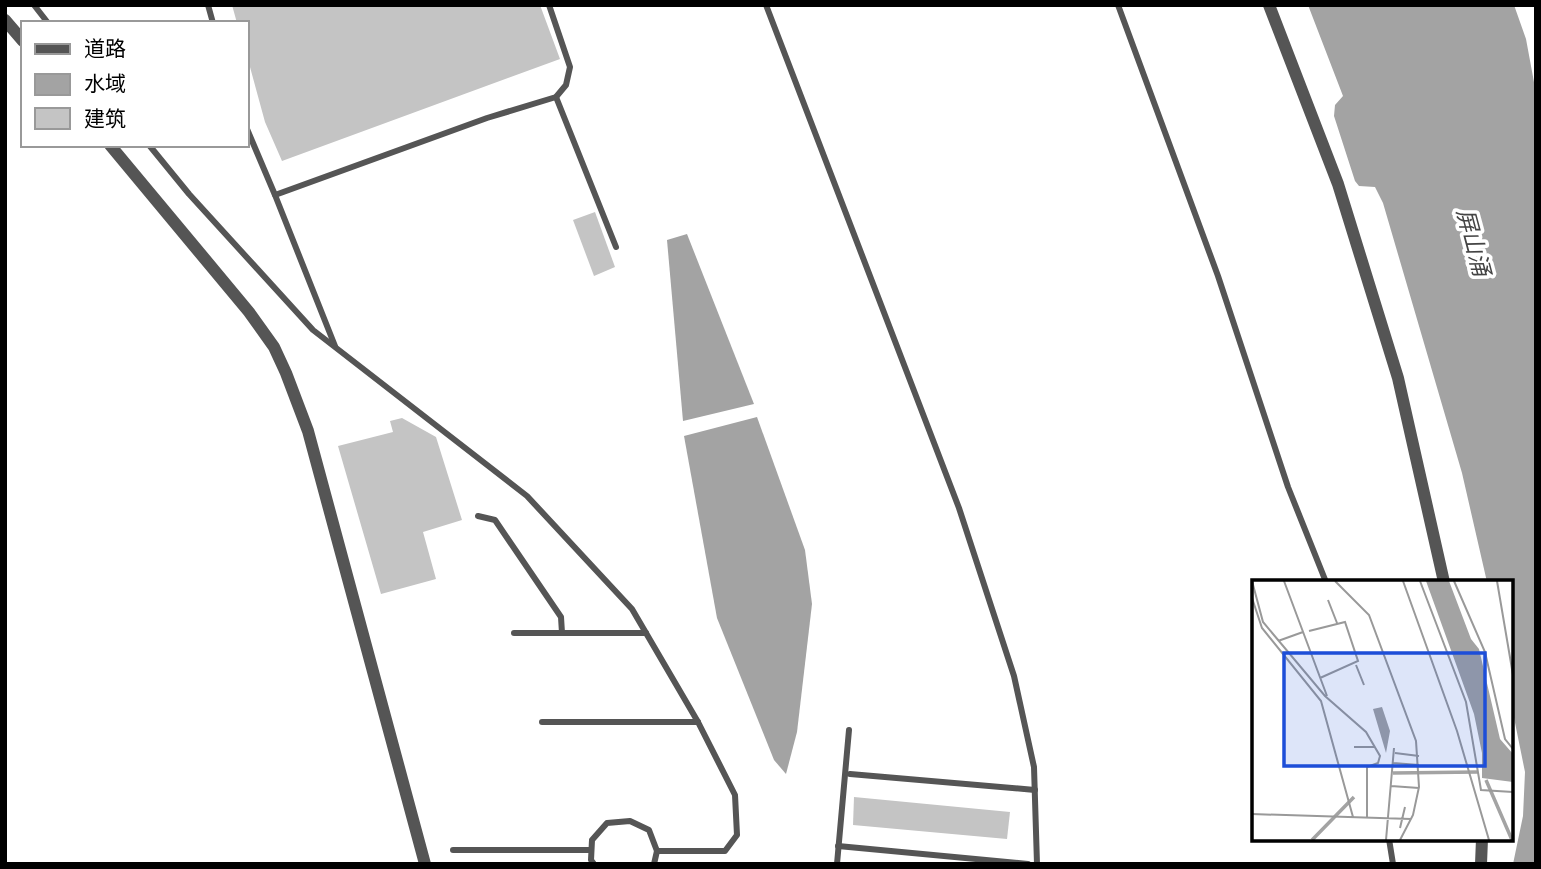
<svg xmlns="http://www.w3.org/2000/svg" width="1541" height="869" font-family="Mulish,'Noto Sans SC',sans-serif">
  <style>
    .water { fill: #a3a3a3 }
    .building { fill: #c4c4c4 }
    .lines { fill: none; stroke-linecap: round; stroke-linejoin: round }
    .service { stroke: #555; stroke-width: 6 }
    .minor { stroke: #555; stroke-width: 12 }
    .labels { text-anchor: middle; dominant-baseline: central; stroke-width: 7; stroke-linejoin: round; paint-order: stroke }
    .water-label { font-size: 23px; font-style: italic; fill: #444; stroke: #fff }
    .inset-river { fill: none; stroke: #a3a3a3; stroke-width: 3.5 }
    .inset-road { fill: none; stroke: #999; stroke-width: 2 }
    .view { fill: #1d4ed8; fill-opacity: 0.15; stroke: #1d4ed8; stroke-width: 3.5 }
    .inset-edge { fill: none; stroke: #000; stroke-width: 3.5 }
  </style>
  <rect width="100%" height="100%" fill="#fff"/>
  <g class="water">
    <polygon points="1308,5 1514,5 1526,39 1536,93 1536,864 1513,864 1523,816 1525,772 1511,703 1511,582 1487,582 1462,473 1383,203 1375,187 1359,186 1355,181 1334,116 1335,105 1343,96"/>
    <polygon points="687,234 754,404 683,421 667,240"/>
    <polygon points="757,417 805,550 812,604 797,732 786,774 774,760 717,618 684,436"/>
  </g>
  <g class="building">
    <polygon points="232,5 540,5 560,59 282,161 265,122 247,56 247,23 237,23"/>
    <polygon points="595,212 615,267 594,276 573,220"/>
    <polygon points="402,418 436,437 462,520 423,532 436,579 381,594 338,446 393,432 390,421"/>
    <polygon points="854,797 1010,812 1007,839 853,825"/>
  </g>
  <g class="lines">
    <g class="service">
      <polyline points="34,5 48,23"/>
      <polyline points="208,5 213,23"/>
      <polyline points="766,5 959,508 1014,676 1034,767 1037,864"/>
      <polyline points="1118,5 1218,276 1288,487 1326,582"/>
      <polyline points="556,97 616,247"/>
      <polyline points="247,129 275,195 335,346"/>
      <polyline points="149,145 189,194 313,330 527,496 632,609 698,722 735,795 737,835 725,851 657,851 654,864"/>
      <polyline points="275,195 487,118 556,97 566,85 570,67 549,5"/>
      <polyline points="478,516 495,520 561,617 562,633"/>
      <polyline points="514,633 646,633"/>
      <polyline points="542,722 698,722"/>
      <polyline points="850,774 1035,790"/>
      <polyline points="1389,839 1393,864"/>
      <polyline points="838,846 1028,864"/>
      <polyline points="453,850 591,850"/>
      <polyline points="594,864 591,860 592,840 607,823 630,821 649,830 657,851"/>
      <polyline points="837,864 849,730"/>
    </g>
    <g class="minor">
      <polyline points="1269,5 1338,184 1398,378 1444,582"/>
      <polyline points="5,20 23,41"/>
      <polyline points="110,145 249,312 274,347 286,373 308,431 425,864"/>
      <polyline points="1481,864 1482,839"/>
    </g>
  </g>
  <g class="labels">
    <g class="water-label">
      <text transform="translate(1474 242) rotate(75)">屏山涌</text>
    </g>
  </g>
  <g transform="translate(1252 580)">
    <rect width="261" height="261" fill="#fff"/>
    <path d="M174,1H197L219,59L227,69L248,159L261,174V202L230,198V173L222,134ZM130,127L138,151L134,173L121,129Z" fill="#a3a3a3"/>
    <path class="inset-river" d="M141,193L226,192M234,200L260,260M60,260L102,217"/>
    <path class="inset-road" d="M0,1L11,42L73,116L114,152L128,176L126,183L115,187V237M32,1L75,116M83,1L117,35L164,161L167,207L161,235L148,260M151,1L205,151L237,260M168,1L214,122L229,210L261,212M202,1L233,72L253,159L261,169M245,1L261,95M0,18L10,48L69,121L101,237M76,20L85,43M57,51L93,42L106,81L68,98M26,61L51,52M104,85L112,105M102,167H123M143,173L167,176M141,183L167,185M139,206L167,208M0,234L159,239M148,248L153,227M134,260L142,168"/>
    <path class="view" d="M32,73H233V186H32Z"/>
    <rect width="261" height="261" class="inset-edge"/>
  </g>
  <rect width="1541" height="869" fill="none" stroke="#000000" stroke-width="14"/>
  <rect x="21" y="21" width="228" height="126" fill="#ffffff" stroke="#999999" stroke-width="2"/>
  <rect x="35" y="44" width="35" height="10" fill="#555555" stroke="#999999" stroke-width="2"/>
  <text x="84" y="56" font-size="21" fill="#000000">道路</text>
  <rect x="35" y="74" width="35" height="21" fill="#a3a3a3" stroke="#999999" stroke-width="2"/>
  <text x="84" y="91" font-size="21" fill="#000000">水域</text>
  <rect x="35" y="108" width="35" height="21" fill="#c4c4c4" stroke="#999999" stroke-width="2"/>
  <text x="84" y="126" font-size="21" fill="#000000">建筑</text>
</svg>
